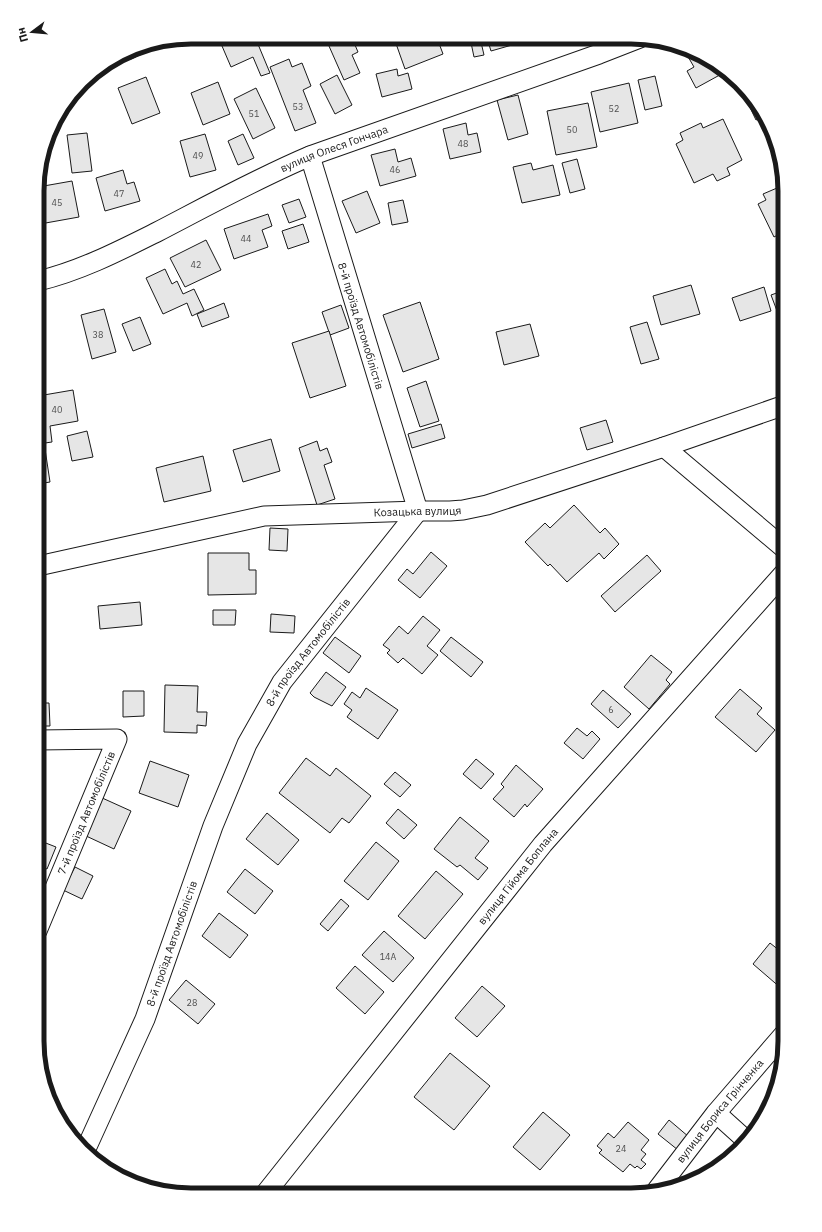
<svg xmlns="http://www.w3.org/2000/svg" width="822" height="1232" font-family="'IBM Plex Sans',sans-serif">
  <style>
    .building { fill: #e6e6e6; stroke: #1a1a1a }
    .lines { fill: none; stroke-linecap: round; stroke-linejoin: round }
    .minor-casing { stroke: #1a1a1a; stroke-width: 21 }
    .minor { stroke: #fff; stroke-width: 19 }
    .labels { text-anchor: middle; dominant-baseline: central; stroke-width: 3; stroke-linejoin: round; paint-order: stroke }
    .number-label { font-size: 9px; fill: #4d4d4d }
    .street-label { font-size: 11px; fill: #1a1a1a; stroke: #fff }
    .rim { fill: none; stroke: #1a1a1a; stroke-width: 5 }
  </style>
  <rect width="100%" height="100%" fill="#fff"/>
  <g class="building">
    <polygon points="224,37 255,37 270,73 261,76 253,57 231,67 219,39"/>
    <polygon points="325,37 343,37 345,41 352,38 358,52 352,55 360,73 344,80"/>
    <polygon points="394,38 437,38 443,54 405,69"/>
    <polygon points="470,38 480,38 484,55 474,57"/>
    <polygon points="487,38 517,38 519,43 491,51"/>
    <polygon points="148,44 151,50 131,59 128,53 141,45"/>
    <polygon points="685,47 690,49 727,71 696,88 687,71 694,67 683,48"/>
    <polygon points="289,59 292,67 302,63 311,86 303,90 316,123 295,131 270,67"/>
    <polygon points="397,69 398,76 408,73 412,89 382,97 376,74"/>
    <polygon points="337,75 352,105 335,114 320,84"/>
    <polygon points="655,76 662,106 645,110 638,80"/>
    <polygon points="146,77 160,113 132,124 118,88"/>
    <polygon points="218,82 230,114 203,125 191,93"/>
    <polygon points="629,83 638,123 600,132 591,92"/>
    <polygon points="256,88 275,128 253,139 234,99"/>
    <polygon points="748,92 753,97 764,116 756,120 744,95"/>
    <polygon points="518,95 528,134 508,140 497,100"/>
    <polygon points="588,103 597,147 556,155 547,111"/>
    <polygon points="723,119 742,160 727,168 730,175 717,181 713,174 694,183 676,144 683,140 680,133 701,123 703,128"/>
    <polygon points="766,119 773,132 777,150 776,150 760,122"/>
    <polygon points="466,123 468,135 477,133 481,152 450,159 443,129"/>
    <polygon points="87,133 92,171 72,173 67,135"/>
    <polygon points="205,134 216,170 190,177 180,141"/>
    <polygon points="243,134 254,158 238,165 228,141"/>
    <polygon points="395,149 398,162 411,158 416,176 380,186 371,155"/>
    <polygon points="577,159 585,189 570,193 562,163"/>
    <polygon points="531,163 533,170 553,165 560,195 522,203 513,167"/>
    <polygon points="123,170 127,184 134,182 140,201 105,211 96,178"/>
    <polygon points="72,181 79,217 40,224 38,217 38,187"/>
    <polygon points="784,185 785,191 785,231 774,237 758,204 766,200 763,194"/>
    <polygon points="367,191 380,223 356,233 342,201"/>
    <polygon points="299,199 306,217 289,223 282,205"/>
    <polygon points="403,200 408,222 392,225 388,203"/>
    <polygon points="268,214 272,226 262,230 268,247 234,259 224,229"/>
    <polygon points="303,224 309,242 288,249 282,231"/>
    <polygon points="206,240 221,270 185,287 170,258"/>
    <polygon points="165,269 172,284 177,281 183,294 194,289 204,310 192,316 187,303 163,314 146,278"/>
    <polygon points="691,285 700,314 661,325 653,296"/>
    <polygon points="764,287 771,311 740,321 732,298"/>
    <polygon points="785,290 785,332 771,295"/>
    <polygon points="420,302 439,359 403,372 383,315"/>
    <polygon points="224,303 229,317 202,327 197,314"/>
    <polygon points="341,305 349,328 330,335 322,312"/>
    <polygon points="104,309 116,352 92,359 81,315"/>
    <polygon points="140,317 151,344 133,351 122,324"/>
    <polygon points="647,322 659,359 641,364 630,327"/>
    <polygon points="530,324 539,356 504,365 496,332"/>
    <polygon points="329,331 346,386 310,398 292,343"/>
    <polygon points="426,381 439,421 420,427 407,388"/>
    <polygon points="73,390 78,421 50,426 52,442 38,444 38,396"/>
    <polygon points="606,420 613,442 587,450 580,428"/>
    <polygon points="441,424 445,438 412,448 408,434"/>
    <polygon points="87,431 93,457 72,461 67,436"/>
    <polygon points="271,439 280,471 243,482 233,450"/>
    <polygon points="317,441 320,451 327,448 332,462 324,465 335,499 317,505 299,448"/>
    <polygon points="45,449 50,482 38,484 38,450"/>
    <polygon points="203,456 211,491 164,502 156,468"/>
    <polygon points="574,505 600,533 605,528 619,544 604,559 599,553 567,582 550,564 548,566 525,542 545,523 550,528"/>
    <polygon points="270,528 288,529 287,551 269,550"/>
    <polygon points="431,552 447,566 420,598 398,580 407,569 413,574"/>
    <polygon points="208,553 249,553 249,570 256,570 256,594 208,595"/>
    <polygon points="647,555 661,571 615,612 601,596"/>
    <polygon points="140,602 142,625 100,629 98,606"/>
    <polygon points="213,610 236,610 235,625 213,625"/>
    <polygon points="271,614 295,616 294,633 270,632"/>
    <polygon points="423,616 440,630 427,646 438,655 422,674 403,658 398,663 387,653 390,650 383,645 399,626 408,634"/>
    <polygon points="335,637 361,656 349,673 323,653"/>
    <polygon points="451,637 483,662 471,677 440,651"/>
    <polygon points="651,655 672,672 666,680 670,684 649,709 624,687"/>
    <polygon points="785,655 785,666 779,661"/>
    <polygon points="326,672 346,687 332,706 314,697 310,693"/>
    <polygon points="165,685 198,686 197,712 207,712 206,726 197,725 197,733 164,732"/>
    <polygon points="366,688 398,710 378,739 347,717 352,710 344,704 352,692 360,698"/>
    <polygon points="740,689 762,708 757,714 775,730 756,752 715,717"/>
    <polygon points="603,690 631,714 618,728 591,704"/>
    <polygon points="123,691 144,691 144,716 123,717"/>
    <polygon points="38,703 49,703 50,726 38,726"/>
    <polygon points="577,728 587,736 592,731 600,739 583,759 564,743"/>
    <polygon points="306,758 330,776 336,768 371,796 349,823 342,818 330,833 279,793"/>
    <polygon points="476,759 494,774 481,789 463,774"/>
    <polygon points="150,761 189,775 178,807 139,793"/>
    <polygon points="516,765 543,789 527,807 525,804 514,817 493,799 504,787 501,784"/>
    <polygon points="395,772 411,785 400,797 384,784"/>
    <polygon points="100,797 131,811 114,849 84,835"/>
    <polygon points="398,809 417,825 404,839 386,823"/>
    <polygon points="267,813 299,840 278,865 246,839"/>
    <polygon points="460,817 489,841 475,858 488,868 478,880 460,865 457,867 434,849"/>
    <polygon points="38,840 56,847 47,869 37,865"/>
    <polygon points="376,842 399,861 368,900 344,881"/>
    <polygon points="75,867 93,876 82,899 63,890"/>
    <polygon points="245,869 273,891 255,914 227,892"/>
    <polygon points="436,871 463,894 425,939 398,916"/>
    <polygon points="341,899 349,906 328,931 320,924"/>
    <polygon points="219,913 248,935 230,958 202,936"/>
    <polygon points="384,931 414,958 393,982 362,955"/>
    <polygon points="770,943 785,955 785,986 782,989 753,964"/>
    <polygon points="355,966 384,992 365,1014 336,988"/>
    <polygon points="186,980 215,1004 198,1024 169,1000"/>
    <polygon points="482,986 505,1006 477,1037 455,1018"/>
    <polygon points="450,1053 490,1086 454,1130 414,1097"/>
    <polygon points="543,1112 570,1135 540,1170 513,1147"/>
    <polygon points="669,1120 689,1137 678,1150 658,1134"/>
    <polygon points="628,1122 649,1140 641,1150 646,1154 641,1160 646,1164 641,1169 637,1166 635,1168 630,1164 623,1172 599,1153 602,1150 597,1146 608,1133 614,1138"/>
    <polygon points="573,1187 583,1195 566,1195"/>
  </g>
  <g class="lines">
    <g class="minor-casing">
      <g id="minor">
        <path id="s1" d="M38,281C80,271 119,251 157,232C207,206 258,178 310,156L599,54L640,38"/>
        <polyline points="664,447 785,549"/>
        <path id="s2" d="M38,566L264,516L418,511H450L463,510L487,505L664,447L785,405"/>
        <path id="s3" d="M37,931L117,739L37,740"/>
        <polyline points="716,1113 747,1141"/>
        <path id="s4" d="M85,1151L145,1019L213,826L247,744L282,682L418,511L310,156"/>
        <path id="s5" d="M657,1190L716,1113L785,1033"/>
        <path id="s6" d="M265,1194L543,844L785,572"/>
      </g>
    </g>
    <use href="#minor" class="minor"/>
  </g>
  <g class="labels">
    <g class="number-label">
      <text x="298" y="106">53</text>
      <text x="614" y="108">52</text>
      <text x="254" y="113">51</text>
      <text x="572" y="129">50</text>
      <text x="463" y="143">48</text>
      <text x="198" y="155">49</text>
      <text x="395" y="169">46</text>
      <text x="119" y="193">47</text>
      <text x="57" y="202">45</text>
      <text x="246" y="238">44</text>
      <text x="196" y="264">42</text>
      <text x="98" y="334">38</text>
      <text x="57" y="409">40</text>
      <text x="611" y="709">6</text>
      <text x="388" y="956">14А</text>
      <text x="192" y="1002">28</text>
      <text x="621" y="1148">24</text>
    </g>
    <g class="street-label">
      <text stroke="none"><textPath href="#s1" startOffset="325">вулиця Олеся Гончара</textPath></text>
      <text transform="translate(361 326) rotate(73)">8-й проїзд Автомобілістів</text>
      <text stroke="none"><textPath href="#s2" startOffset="385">Козацька вулиця</textPath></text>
      <text stroke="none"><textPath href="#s4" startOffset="549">8-й проїзд Автомобілістів</textPath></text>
      <text stroke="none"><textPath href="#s3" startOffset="128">7-й проїзд Автомобілістів</textPath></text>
      <text stroke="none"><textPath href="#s6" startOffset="406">вулиця Гійома Боплана</textPath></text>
      <text stroke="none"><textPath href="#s4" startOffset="225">8-й проїзд Автомобілістів</textPath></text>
      <text stroke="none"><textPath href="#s5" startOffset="101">вулиця Бориса Грінченка</textPath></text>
    </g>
  </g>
  <path d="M0 0H822V1232H0ZM191 44H631A147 147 0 0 1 778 191V1041A147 147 0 0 1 631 1188H191A147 147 0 0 1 44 1041V191A147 147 0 0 1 191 44Z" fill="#fff" fill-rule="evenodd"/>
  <path class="rim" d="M191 44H631A147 147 0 0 1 778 191V1041A147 147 0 0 1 631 1188H191A147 147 0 0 1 44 1041V191A147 147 0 0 1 191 44Z"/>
  <g transform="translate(32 32) rotate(254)" stroke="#ffffff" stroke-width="3" paint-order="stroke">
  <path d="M0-3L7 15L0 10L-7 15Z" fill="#1a1a1a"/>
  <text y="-6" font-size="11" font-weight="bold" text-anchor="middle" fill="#1a1a1a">Пн</text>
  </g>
</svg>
